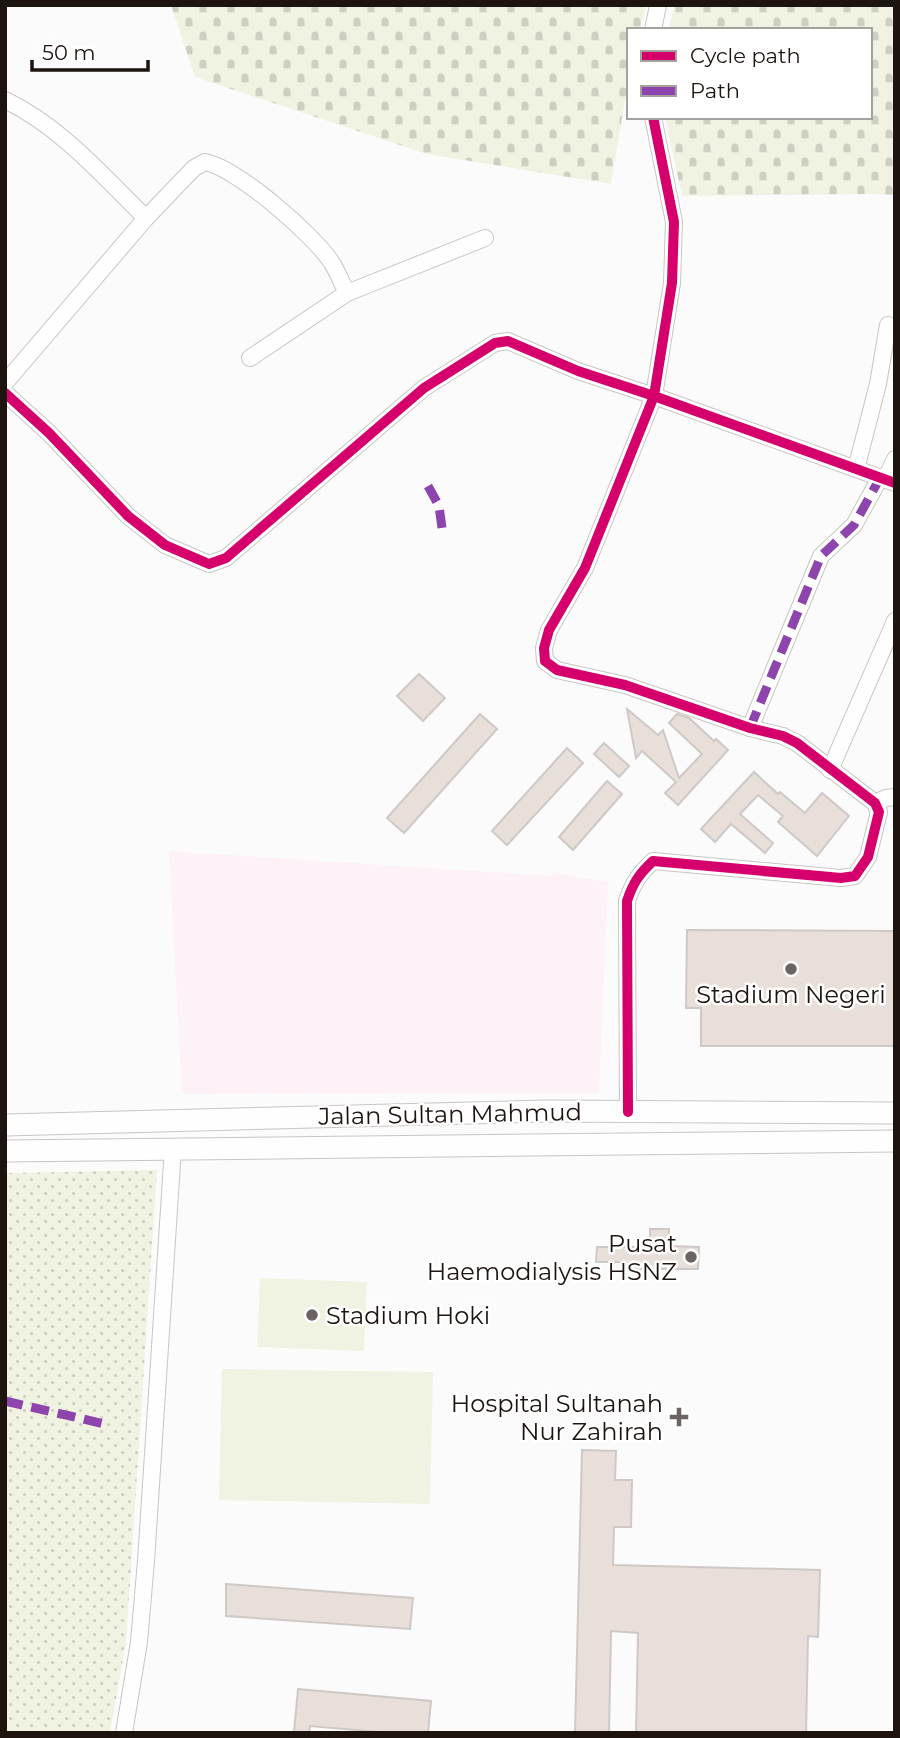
<svg xmlns="http://www.w3.org/2000/svg" width="900" height="1738" font-family="Montserrat,sans-serif">
  <style>
    .education { fill: #fdf2f7 }
    .cemetery { fill: url(#cemetery-stones) }
    .park { fill: url(#park-dots) }
    .pitch { fill: #f0f3e2 }
    .building { fill: #e8dfdb; stroke: #cec9c6; stroke-width: 2 }
    .lines { fill: none; stroke-linecap: round; stroke-linejoin: round }
    .minor-casing { stroke: #cac5c2; stroke-width: 18 }
    .major-casing { stroke: #cac5c2; stroke-width: 23 }
    .minor { stroke: #fefefe; stroke-width: 16 }
    .major { stroke: #fefefe; stroke-width: 21 }
    .quiet { stroke: #8e44ad; stroke-width: 9; stroke-dasharray: 18 9; stroke-linecap: butt }
    .cycleway-casing { stroke: #fff; stroke-width: 15 }
    .cycleway { stroke: #d6006c; stroke-width: 10 }
    .poi-dot { fill: #6b6462; stroke: #fff; stroke-width: 2.5 }
    .labels { text-anchor: middle; dominant-baseline: central; stroke-width: 5; stroke-linejoin: round; paint-order: stroke }
    .poi-label { font-size: 24px; fill: #1d130f; stroke: #fff; text-anchor: end }
    .street-label { font-size: 24px; fill: #1d130f; stroke: #fff }
  </style>
  <defs>
    <pattern id="cemetery-stones" width="16" height="16" patternUnits="userSpaceOnUse" patternTransform="scale(1.75)"><rect width="16" height="16" fill="#f0f3e2"/><path d="M2 7V4a2 2 0 0 1 4 0v3zM10 15v-3a2 2 0 0 1 4 0v3z" fill="#cdcfc1"/></pattern>
    <pattern id="park-dots" width="8" height="8" patternUnits="userSpaceOnUse" patternTransform="scale(1.75)"><rect width="8" height="8" fill="#f0f3e2"/><path d="M2 2h.1M6 6h.1" fill="none" stroke="#cdcfc1" stroke-width="1.8" stroke-linecap="round"/></pattern>
  </defs>
  <rect width="100%" height="100%" fill="#fbfbfb"/>
  <polygon class="education" points="169,851 552,876 553,872 608,882 599,1093 182,1094"/>
  <g class="cemetery">
    <polygon points="171,5 646,5 640,30 629,30 629,77 611,184 427,154 195,77"/>
    <polygon points="674,5 895,5 895,196 880,194 682,196 665,117 870,117 870,30 669,30"/>
  </g>
  <polygon class="park" points="157,1170 126,1643 110,1733 5,1733 5,1173"/>
  <g class="pitch">
    <polygon points="260,1278 367,1282 364,1351 257,1347"/>
    <polygon points="222,1369 433,1372 430,1504 219,1500"/>
  </g>
  <g class="building">
    <polygon points="419,674 445,698 423,721 397,696"/>
    <polygon points="627,709 658,735 663,730 679,778 702,754 669,723 677,714 689,718 714,741 716,739 728,750 678,805 665,793 676,782 642,751 636,758"/>
    <polygon points="480,714 497,729 404,833 387,818"/>
    <polygon points="604,743 629,766 619,777 594,754"/>
    <polygon points="567,748 583,763 507,845 492,831"/>
    <polygon points="754,772 778,794 780,792 805,813 822,793 849,816 817,856 778,822 783,816 758,795 740,814 773,843 765,853 731,824 715,842 701,829"/>
    <polygon points="607,781 622,794 573,850 559,837"/>
    <polygon points="687,930 895,931 895,1046 701,1046 701,1008 686,1008"/>
    <polygon points="650,1229 669,1229 669,1246 699,1247 698,1269 626,1269 626,1262 596,1262 597,1247 650,1247"/>
    <polygon points="582,1450 616,1451 615,1480 632,1480 631,1527 614,1527 613,1565 820,1570 818,1637 808,1636 806,1733 636,1733 638,1633 611,1631 609,1733 575,1733"/>
    <polygon points="226,1584 413,1598 410,1629 226,1616"/>
    <polygon points="298,1689 431,1701 428,1733 390,1733 310,1726 309,1733 294,1733"/>
  </g>
  <g class="lines">
    <g class="minor-casing">
      <g id="minor">
        <polyline points="653,30 658,5"/>
        <path d="M5,100C60,126 103,176 146,218"/>
        <polyline points="250,358 347,293 485,238"/>
        <path d="M5,383L146,218L194,168L205,162C237,168 314,235 332,263C338,273 342,283 347,293"/>
        <polyline points="5,393 49,433 128,516 165,545 209,564 226,558 424,388 495,343 508,341 578,371 654,396 895,483"/>
        <polyline points="856,469 878,384 888,325"/>
        <polyline points="885,480 895,459"/>
        <polyline points="750,728 821,556 854,525 880,478"/>
        <polyline points="830,770 895,621"/>
        <polyline points="875,803 886,798 895,797"/>
        <path d="M628,1112L627,901C633,883 639,874 653,861L841,878L855,876L868,857L879,812L875,803L797,743L783,736L750,728L625,685L557,670L545,661L544,648L549,630L585,568L654,396L672,283L674,222L653,117"/>
        <polyline points="124,1733 139,1642 146,1561 173,1148"/>
      </g>
    </g>
    <g class="major-casing">
      <g id="major">
        <polyline points="5,1125 545,1111 895,1113"/>
        <polyline points="5,1151 895,1141"/>
      </g>
    </g>
    <use href="#minor" class="minor"/>
    <use href="#major" class="major"/>
    <g class="quiet">
      <polyline points="428,486 439,506 442,528"/>
      <polyline points="750,728 821,556 854,525 880,478"/>
      <polyline points="5,1401 109,1425"/>
    </g>
    <g class="cycleway-casing">
      <g id="cycleway">
        <polyline points="5,393 49,433 128,516 165,545 209,564 226,558 424,388 495,343 508,341 578,371 654,396 895,483"/>
        <path d="M628,1112L627,901C633,883 639,874 653,861L841,878L855,876L868,857L879,812L875,803L797,743L783,736L750,728L625,685L557,670L545,661L544,648L549,630L585,568L654,396L672,283L674,222L653,117"/>
      </g>
    </g>
    <use href="#cycleway" class="cycleway"/>
  </g>
  <g class="poi-dot">
    <circle cx="791" cy="969" r="7"/>
    <circle cx="691" cy="1257" r="7"/>
    <circle cx="312" cy="1315" r="7"/>
    <path d="M675.5 1406.5h7v7h7v7h-7v7h-7v-7h-7v-7h7z"/>
  </g>
  <g class="labels">
    <g class="poi-label">
      <text x="791" y="994" text-anchor="middle">Stadium Negeri</text>
      <text x="677" y="1243">Pusat<tspan x="677" dy="28">Haemodialysis HSNZ</tspan></text>
      <text x="326" y="1315" text-anchor="start">Stadium Hoki</text>
      <text x="663" y="1403">Hospital Sultanah<tspan x="663" dy="28">Nur Zahirah</tspan></text>
    </g>
    <g class="street-label">
      <text transform="translate(450 1114) rotate(-1)">Jalan Sultan Mahmud</text>
    </g>
  </g>
  <rect width="900" height="1738" fill="none" stroke="#1d130f" stroke-width="14"/>
  <rect x="627" y="28" width="245" height="91" fill="#ffffff" stroke="#a5a19f" stroke-width="2"/>
  <rect x="641" y="51" width="35" height="10" fill="#d6006c" stroke="#a5a19f" stroke-width="2"/>
  <text x="690" y="63" font-size="21" fill="#1d130f">Cycle path</text>
  <rect x="641" y="86" width="35" height="10" fill="#8e44ad" stroke="#a5a19f" stroke-width="2"/>
  <text x="690" y="98" font-size="21" fill="#1d130f">Path</text>
  <path d="M32 60v10h116v-10" fill="none" stroke="#1d130f" stroke-width="3.5"/>
  <text x="42" y="60" font-size="21" fill="#1d130f" stroke="#ffffff" stroke-width="5" paint-order="stroke">50 m</text>
</svg>
